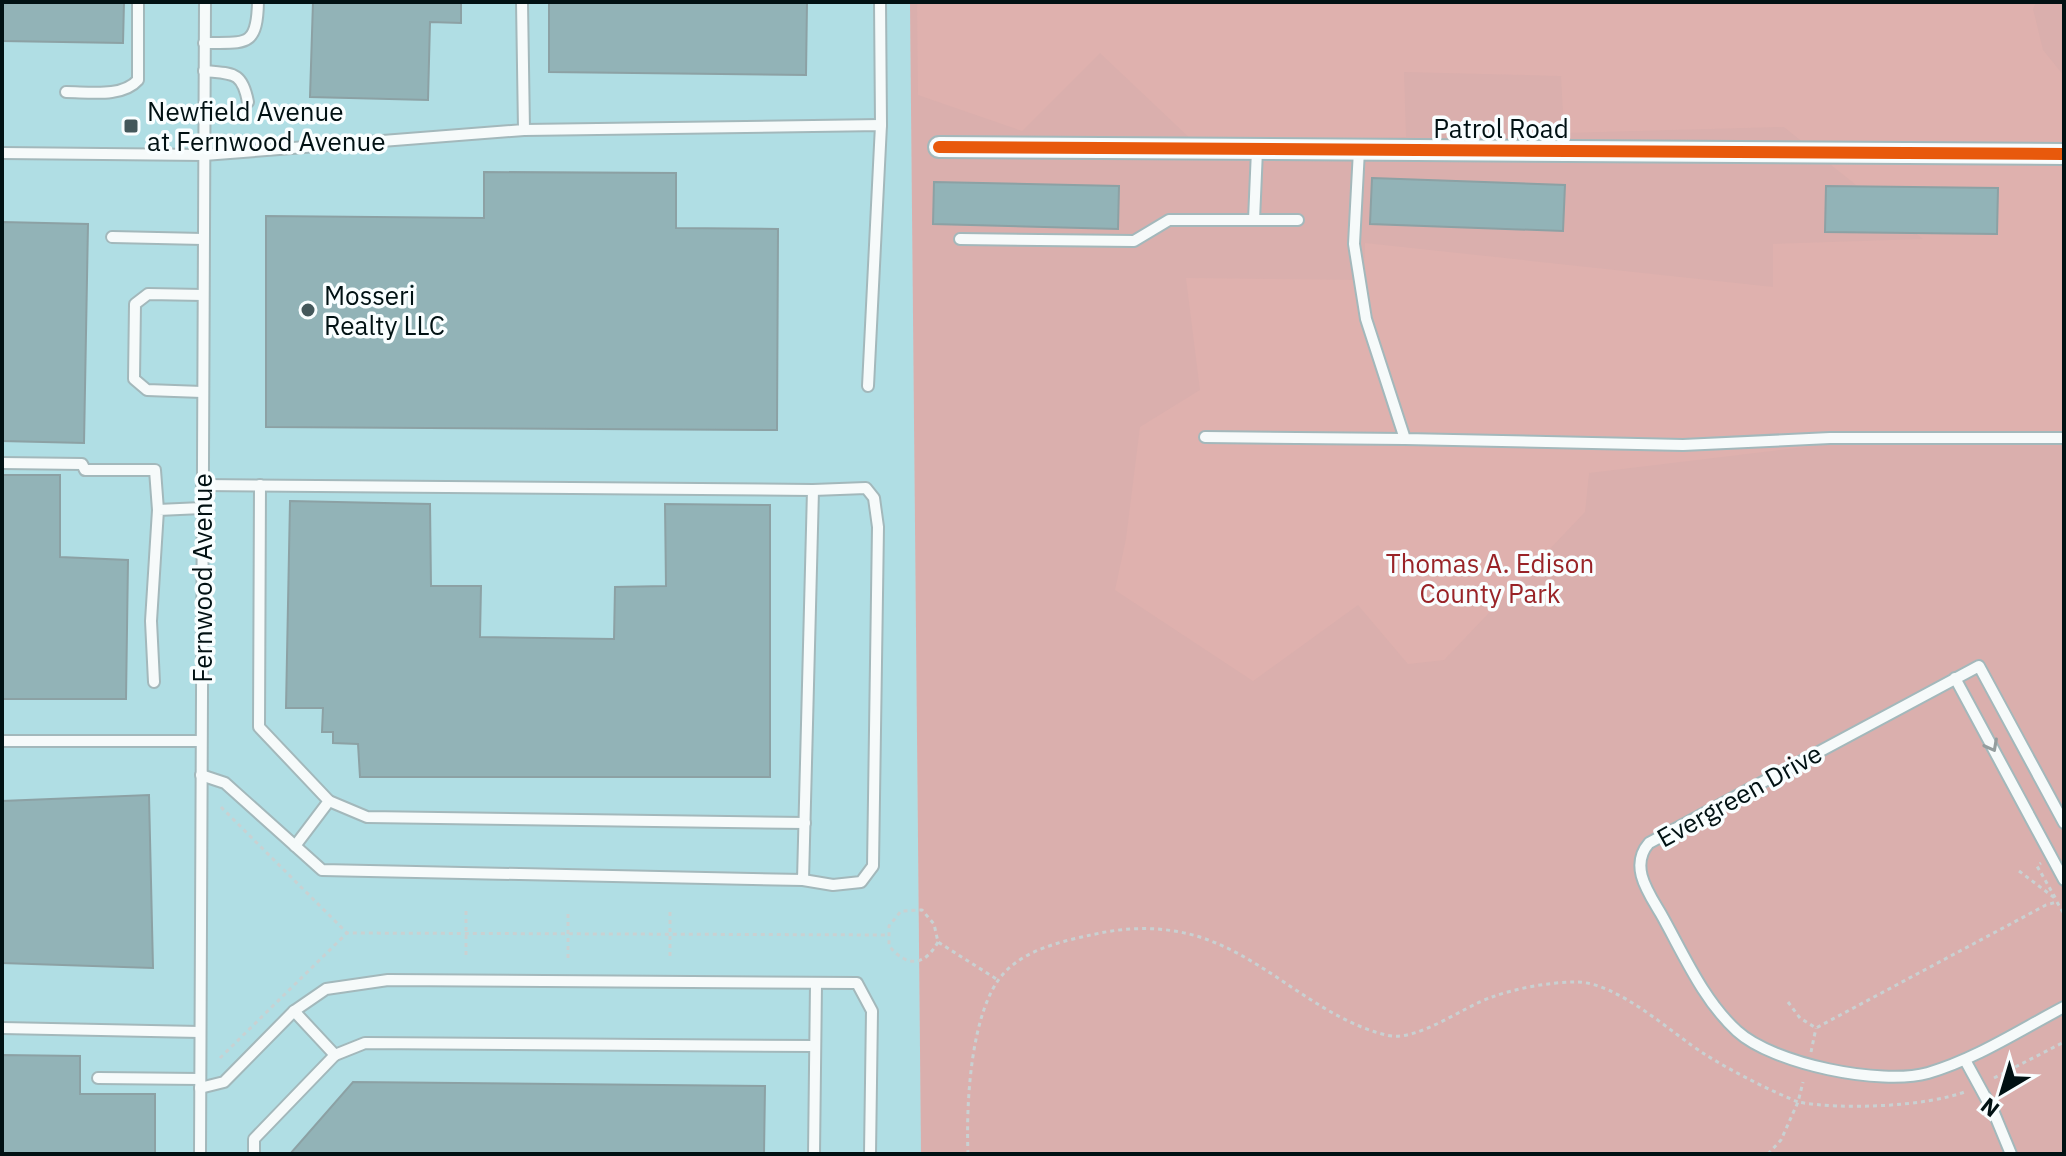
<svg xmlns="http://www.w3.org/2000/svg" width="2066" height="1156" font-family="'IBM Plex Sans',sans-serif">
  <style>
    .built { fill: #b0dee4 }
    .green { fill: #daafad }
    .forest { fill: #dfb1ae }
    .building { fill: #92b3b7; stroke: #8ca1a4; stroke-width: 2 }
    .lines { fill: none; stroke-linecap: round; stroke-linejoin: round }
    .service-casing { stroke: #a3b8bb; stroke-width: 14 }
    .minor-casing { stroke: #a3b8bb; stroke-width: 24 }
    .path { stroke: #c9d1d2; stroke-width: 3; stroke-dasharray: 4 4; stroke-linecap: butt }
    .service { stroke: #f6fafa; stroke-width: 10 }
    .minor { stroke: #f6fafa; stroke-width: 20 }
    .cycleway-casing { stroke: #f9feff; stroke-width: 17 }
    .cycleway { stroke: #e8590c; stroke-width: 12 }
    .oneway { stroke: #949d9e }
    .poi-dot { fill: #44585b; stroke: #f9feff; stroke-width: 3 }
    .labels { text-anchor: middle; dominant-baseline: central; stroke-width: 7; stroke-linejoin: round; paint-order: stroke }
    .poi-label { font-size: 26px; fill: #011113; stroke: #f9feff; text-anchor: start }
    .street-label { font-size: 26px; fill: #011113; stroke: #f9feff }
    .park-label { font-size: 26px; fill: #992327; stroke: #f9feff }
  </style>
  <rect width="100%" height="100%" fill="#c1dce0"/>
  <polygon class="built" points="2,2 910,2 921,1154 2,1154"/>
  <polygon class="green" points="910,2 2064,2 2064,1154 921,1154"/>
  <polygon class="forest" points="917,2 2036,2 2033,9 2043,50 2064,76 2064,444 1846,442 1589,473 1585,512 1444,660 1408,664 1358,605 1253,681 1115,590 1126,539 1140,427 1200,390 1186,278 1364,280 1365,243 1773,287 1773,244 1923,239 1784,127 1564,133 1561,76 1404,72 1406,137 1194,142 1100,53 1022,131 918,95"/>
  <g class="building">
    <polygon points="2,2 124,2 123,43 2,41"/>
    <polygon points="313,2 461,2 461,23 430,22 428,100 310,97"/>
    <polygon points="549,2 807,2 806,75 549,72"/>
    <polygon points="484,172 676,173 676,228 778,229 777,430 266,427 266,216 484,218"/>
    <polygon points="1372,178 1565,185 1563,231 1370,224"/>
    <polygon points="934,182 1119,186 1118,229 933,224"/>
    <polygon points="1826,186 1998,188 1997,234 1825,232"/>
    <polygon points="2,222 88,224 84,443 2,441"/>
    <polygon points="2,475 60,475 60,557 128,560 126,699 2,699"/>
    <polygon points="290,501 430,504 431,586 481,586 480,637 614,639 615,587 666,586 665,504 770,505 770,777 360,777 358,744 333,743 333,732 322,732 323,708 286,708"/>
    <polygon points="149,795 153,968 2,963 2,801"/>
    <polygon points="2,1055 80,1056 80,1094 155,1094 155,1154 2,1154"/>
    <polygon points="353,1082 765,1086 764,1154 290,1154"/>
  </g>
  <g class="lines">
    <g class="service-casing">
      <g id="service">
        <polyline points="880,2 881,125"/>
        <path d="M204,43C245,42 257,49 258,2"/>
        <path d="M204,71C233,74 242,71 248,102"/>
        <path d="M66,92C88,92 122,98 138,80V2"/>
        <polyline points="524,130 881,125 868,386"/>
        <polyline points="1359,150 1354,244 1366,319 1405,439 1683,445 1830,438 2064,438"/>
        <polyline points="2,153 204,155 524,130 522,2"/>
        <polyline points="1254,220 1257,150"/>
        <polyline points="112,237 203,239"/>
        <polyline points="960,239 1134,241 1169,220 1298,220"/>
        <polyline points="202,392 147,390 134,379 135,304 148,294 203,295"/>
        <polyline points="1205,437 1405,439"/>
        <polyline points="2,463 82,464 85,470 155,470 158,510"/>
        <polyline points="260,485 259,727 329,801 295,846"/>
        <polyline points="1955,678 2064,880"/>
        <polyline points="154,682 151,621 158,510 202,508"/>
        <polyline points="2,741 201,741"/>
        <polyline points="201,775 225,783 322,870 803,880 813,490 202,485"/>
        <polyline points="329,801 367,817 805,823"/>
        <path d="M2064,823L1979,666L1649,843C1629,866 1648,892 1661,914C1683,953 1703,1000 1737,1031C1773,1064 1881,1086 1928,1073C1976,1059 2020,1030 2064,1007"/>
        <polyline points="803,880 833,885 861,882 873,866 878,527 874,498 866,488 813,490"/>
        <polyline points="2,1028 200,1032"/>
        <polyline points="335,1055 365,1043 815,1046"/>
        <polyline points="1965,1060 1994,1113 2011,1154"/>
        <polyline points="98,1078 200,1079"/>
        <polyline points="200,1088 224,1082 294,1011 326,989 388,980 857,983 872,1011 870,1154"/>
        <polyline points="200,1154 205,2"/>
        <polyline points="254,1154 254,1139 335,1055 294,1011"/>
        <polyline points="814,1154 816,984"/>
      </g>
    </g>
    <g class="minor-casing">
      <polyline id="minor" points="939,147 2064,154"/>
    </g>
    <g class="path">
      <polyline points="221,807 347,933 888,935"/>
      <polyline points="2019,871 2056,899 2037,866 2041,863"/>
      <polyline points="2057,902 2064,914"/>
      <polyline points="466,911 466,957"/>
      <polyline points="670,912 670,957"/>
      <path d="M938,942C924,967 907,967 889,946V926L901,911L922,910L934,924L938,942L998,980"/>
      <polyline points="568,958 568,911"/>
      <polyline points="1788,1002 1800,1018 1816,1028 2046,905 2057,902"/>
      <polyline points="1811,1052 1816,1028"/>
      <polyline points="220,1058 347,933"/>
      <polyline points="1994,1078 2064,1042"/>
      <path d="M968,1154C966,1106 970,1010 1004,973C1025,950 1062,941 1091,935C1133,925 1176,926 1216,943C1274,967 1324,1020 1386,1035C1417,1043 1462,1007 1492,997C1517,988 1550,982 1576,982C1618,982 1671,1033 1706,1055C1735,1073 1767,1089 1798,1102L1803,1082"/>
      <path d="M1768,1154L1781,1140L1798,1102C1840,1110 1927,1107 1967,1091"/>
    </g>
    <use href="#service" class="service"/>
    <use href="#minor" class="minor"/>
    <g class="cycleway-casing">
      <polyline id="cycleway" points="939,147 2064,154"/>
    </g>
    <use href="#cycleway" class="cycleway"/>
  </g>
  <defs><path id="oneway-chevron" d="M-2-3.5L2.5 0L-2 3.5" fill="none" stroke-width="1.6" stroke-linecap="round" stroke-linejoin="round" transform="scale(2)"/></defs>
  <use class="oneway" href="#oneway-chevron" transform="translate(1992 746) rotate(62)"/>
  <g class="poi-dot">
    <rect x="123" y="118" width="16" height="16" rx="4"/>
    <circle cx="308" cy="310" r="8"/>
  </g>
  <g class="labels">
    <g class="poi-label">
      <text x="147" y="111">Newfield Avenue<tspan x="147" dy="30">at Fernwood Avenue</tspan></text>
      <text x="324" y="295">Mosseri<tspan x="324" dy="30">Realty LLC</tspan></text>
    </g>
    <g class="street-label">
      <text x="1501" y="128">Patrol Road</text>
      <text transform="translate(202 578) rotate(-90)">Fernwood Avenue</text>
      <text transform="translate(1739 795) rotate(-29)">Evergreen Drive</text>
    </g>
    <g class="park-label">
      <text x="1490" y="563">Thomas A. Edison<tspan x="1490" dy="30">County Park</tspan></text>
    </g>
  </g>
  <rect width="2066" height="1156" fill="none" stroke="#011113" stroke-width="8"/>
  <g transform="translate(2002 1092) rotate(218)" stroke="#f9feff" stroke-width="6" paint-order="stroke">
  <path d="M0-6L14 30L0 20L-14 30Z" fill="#011113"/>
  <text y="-12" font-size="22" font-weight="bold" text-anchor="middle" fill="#011113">N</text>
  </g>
</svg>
